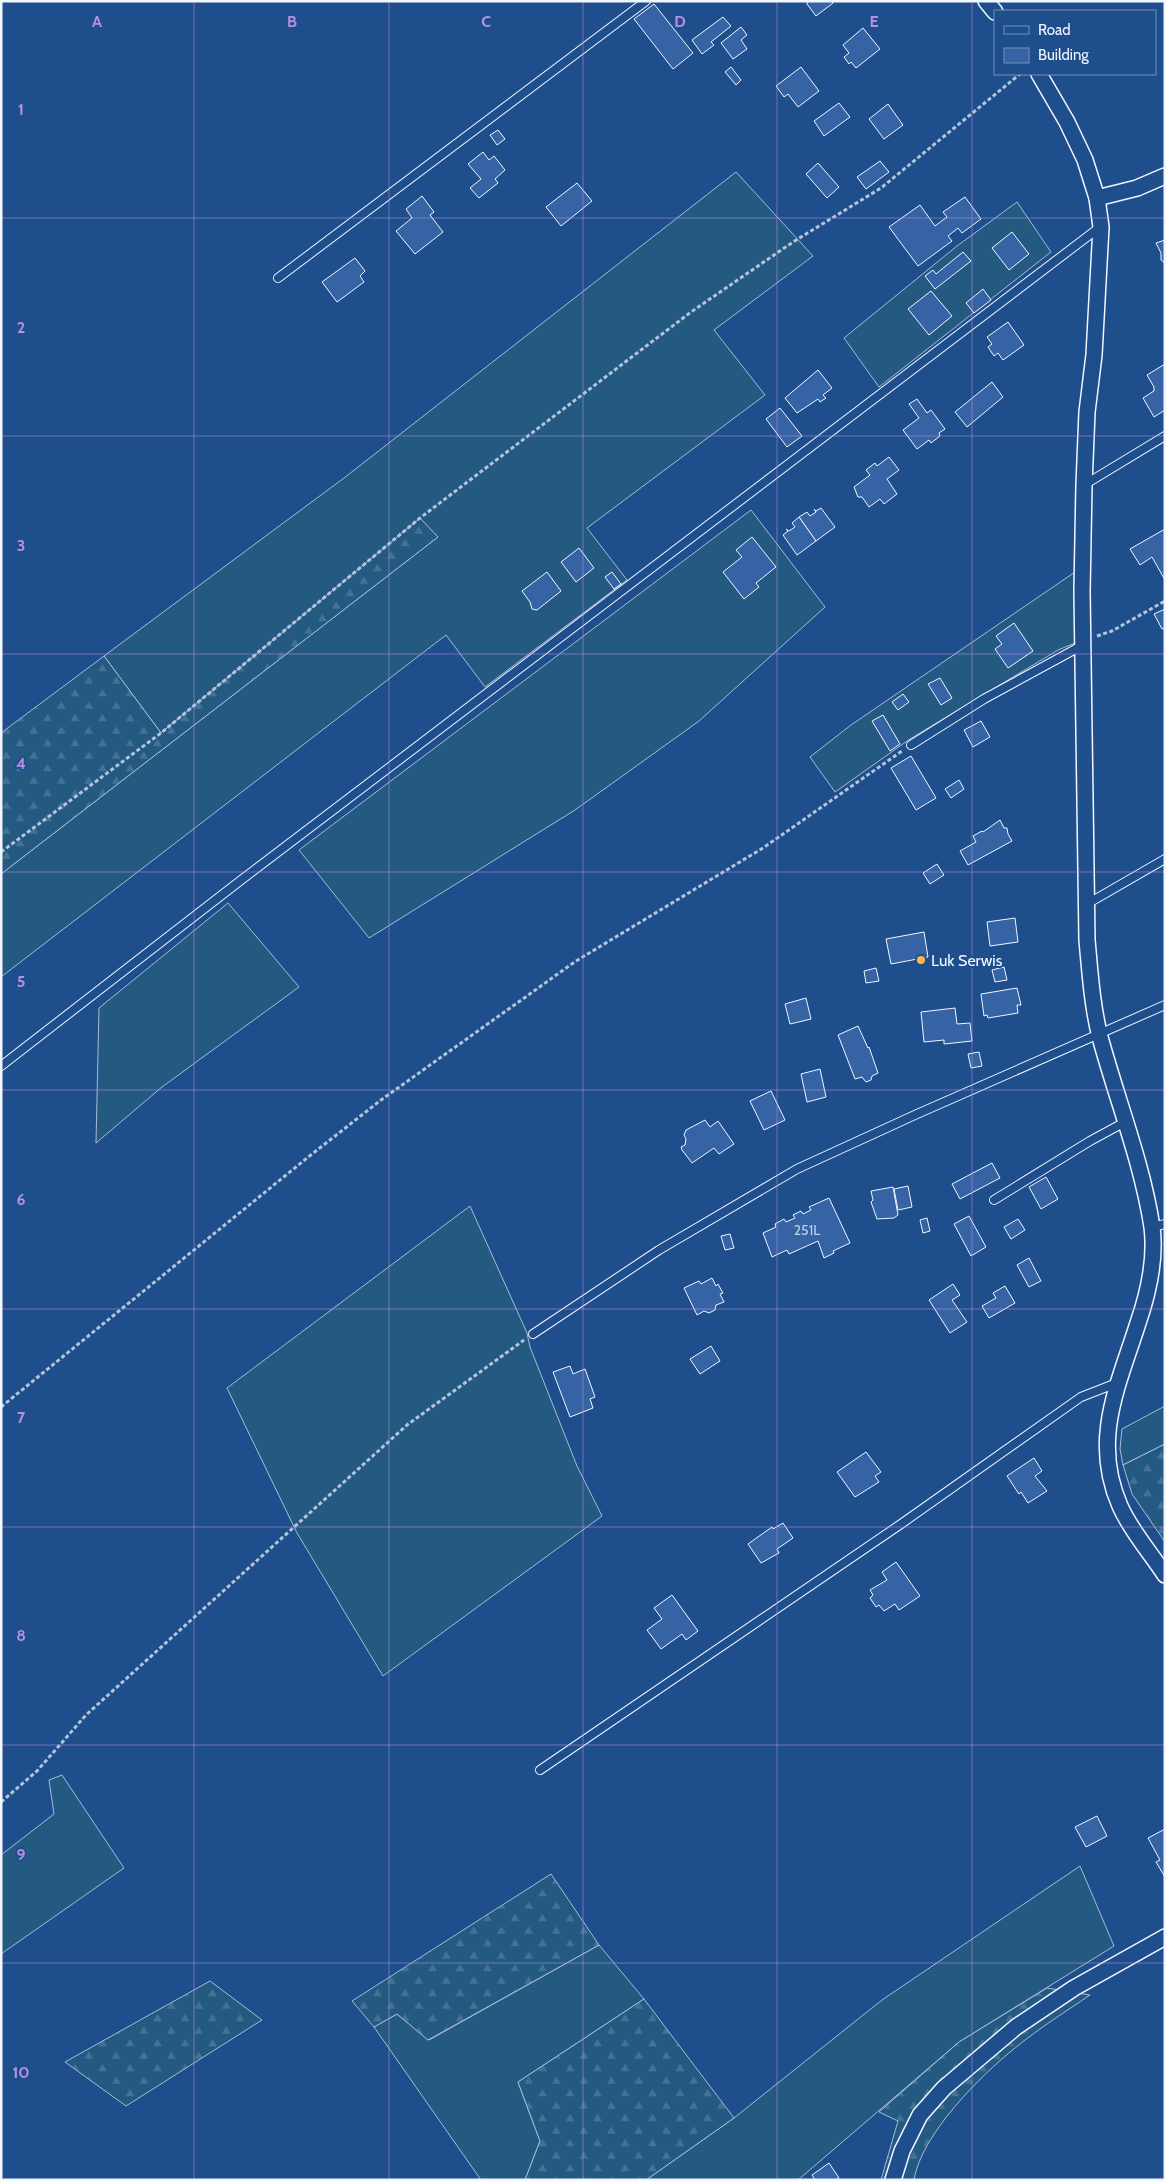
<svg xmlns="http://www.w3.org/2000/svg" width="1166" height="2181" font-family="Cabin,sans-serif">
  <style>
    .grass { fill: #245a82; stroke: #a8bbd7 }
    .forest { fill: url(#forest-firs); stroke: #a8bbd7 }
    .building { fill: #3563a3; stroke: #f2f6ff }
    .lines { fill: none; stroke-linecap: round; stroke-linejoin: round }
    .lane-casing { stroke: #f2f6ff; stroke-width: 10 }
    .street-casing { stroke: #f2f6ff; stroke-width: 18 }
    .path { stroke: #b3c4dc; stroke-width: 3; stroke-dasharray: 4 2.5; stroke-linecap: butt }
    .lane { stroke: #1f4e8c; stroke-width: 8 }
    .street { stroke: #1f4e8c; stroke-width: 15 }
    .grid { fill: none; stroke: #b691df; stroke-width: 1; stroke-opacity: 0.55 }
    .poi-dot { fill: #ffb74d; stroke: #1f4e8c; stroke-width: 2 }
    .labels { text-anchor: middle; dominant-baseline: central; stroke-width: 4; stroke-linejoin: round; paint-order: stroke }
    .number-label { font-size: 14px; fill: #c3d1e8 }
    .poi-label { font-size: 16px; fill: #f2f6ff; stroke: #1f4e8c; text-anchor: start }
    .grid-label { font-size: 16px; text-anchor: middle; font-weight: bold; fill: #b691df; stroke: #1f4e8c; stroke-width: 4; stroke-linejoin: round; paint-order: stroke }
  </style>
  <defs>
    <pattern id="forest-firs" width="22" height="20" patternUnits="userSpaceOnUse" patternTransform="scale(1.25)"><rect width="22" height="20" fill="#245a82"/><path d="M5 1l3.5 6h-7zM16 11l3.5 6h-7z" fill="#447295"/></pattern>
  </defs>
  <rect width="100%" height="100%" fill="#1f4e8c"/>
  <g class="grass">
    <polygon points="736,172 813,256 714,330 765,395 587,528 627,580 485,687 446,635 1,977 1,874 438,537 420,519 161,733 104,656 344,478"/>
    <polygon points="1017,202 1051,252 879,387 844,338 957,246"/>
    <polygon points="751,510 825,607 699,721 575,810 369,938 299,850"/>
    <polygon points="1075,572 1075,643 1058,650 910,739 835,792 810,757 851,725"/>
    <polygon points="228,903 299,987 162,1087 96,1143 99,1008"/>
    <polygon points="470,1206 527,1333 530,1347 577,1466 602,1516 383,1676 297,1533 227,1388"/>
    <polygon points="1165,1406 1165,1444 1123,1465 1120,1449 1122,1429"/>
    <polygon points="62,1775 124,1868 1,1954 1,1855 54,1814 49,1780"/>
    <polygon points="1080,1866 1114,1946 959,2042 798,2180 646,2180 734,2118 882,2000"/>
    <polygon points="599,1945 644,1999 518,2082 540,2141 525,2180 481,2180 374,2027 397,2014 429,2040"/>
  </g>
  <g class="forest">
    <polygon points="420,518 438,537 1,874 1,733 104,656 161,733"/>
    <polygon points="1165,1444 1165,1542 1132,1494 1123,1465"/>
    <polygon points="551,1874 599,1945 428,2040 397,2014 374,2027 352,2001"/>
    <polygon points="210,1981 262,2020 126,2106 65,2062"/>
    <path d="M1047,1988L1090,1995C1065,2012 1038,2029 1015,2048C980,2076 921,2135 914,2180H881L898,2121L879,2112L959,2042Z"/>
    <polygon points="644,1999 734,2118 646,2180 525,2180 540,2141 518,2082"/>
  </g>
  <g class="building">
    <polygon points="807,1 832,1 833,3 816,16 807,4"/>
    <polygon points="654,4 693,53 673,69 634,19"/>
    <polygon points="723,17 731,26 711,42 714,45 702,54 692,40"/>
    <polygon points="741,27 747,35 741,40 747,49 733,59 721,43"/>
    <polygon points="863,28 880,49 856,68 851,62 849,64 844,57 849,53 843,45"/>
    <polygon points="731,67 741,80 736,85 725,72"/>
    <polygon points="801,67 819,91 798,107 788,94 784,97 776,86"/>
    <polygon points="839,103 850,117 824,136 814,121"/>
    <polygon points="888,104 903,125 884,139 869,119"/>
    <polygon points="498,130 505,139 497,145 490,135"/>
    <polygon points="483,152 489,160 494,156 505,170 495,179 498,183 479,198 470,188 481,179 468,164"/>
    <polygon points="880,161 889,172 866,189 857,177"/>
    <polygon points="818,163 839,187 827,198 806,174"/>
    <polygon points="577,183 592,201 561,226 546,207"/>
    <polygon points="422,196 434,212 430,215 443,232 415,254 396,231 412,218 406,209"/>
    <polygon points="965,197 981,219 962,233 958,228 948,236 952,241 918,266 889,227 920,205 935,226 947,217 943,212"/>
    <polygon points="1012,232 1029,254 1009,270 992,248"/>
    <polygon points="1165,240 1165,263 1161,260 1161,253 1156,243"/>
    <polygon points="963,252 971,261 935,289 925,276 933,270 936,274"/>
    <polygon points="355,258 365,271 360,276 364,282 337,302 322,282"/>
    <polygon points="983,289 991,300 974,313 966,303"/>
    <polygon points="931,291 952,316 929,335 908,309"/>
    <polygon points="1008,322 1024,345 1003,360 998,353 994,356 988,347 992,344 987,337"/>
    <polygon points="1165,364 1165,410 1154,417 1143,398 1154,391 1154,387 1147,375"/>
    <polygon points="818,370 832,388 823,395 826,398 820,402 818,399 797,413 785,398"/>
    <polygon points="992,382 1003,397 967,427 955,412"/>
    <polygon points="917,399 927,413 931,410 945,429 939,433 940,436 931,443 929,440 917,449 903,430 919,418 909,404"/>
    <polygon points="780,408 802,436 787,447 766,419"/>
    <polygon points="889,457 899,470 887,479 897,494 884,504 880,499 869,507 862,497 858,497 854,487 870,475 866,470 875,463 877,466"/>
    <polygon points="821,508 835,527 816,541 799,517 807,512 810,516 816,512 814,509 816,511"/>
    <polygon points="799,517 816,541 797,555 783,535 788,531 786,529 789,531 795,527 792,523"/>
    <polygon points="1165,529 1165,580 1152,557 1140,565 1130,549"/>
    <polygon points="752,537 776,567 756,583 759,587 744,599 723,572 742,557 736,550"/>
    <polygon points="579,548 594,568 576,582 561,562"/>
    <polygon points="547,572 561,591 537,610 532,609 530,602 522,591"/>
    <polygon points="612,572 621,584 614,589 605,577"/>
    <polygon points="1165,609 1165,628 1162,629 1154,614"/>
    <polygon points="1014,623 1033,651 1008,668 995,649 1002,644 996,636"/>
    <polygon points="940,678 952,698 941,705 928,684"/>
    <polygon points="903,694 909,702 898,710 892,702"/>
    <polygon points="883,715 900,744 890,751 872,721"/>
    <polygon points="981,721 990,737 973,747 964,730"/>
    <polygon points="911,756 936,798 916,810 891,768"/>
    <polygon points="959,780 964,789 951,798 945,789"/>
    <polygon points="1000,820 1004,828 1007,828 1008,834 1012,841 968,865 960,851 976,842 973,836 982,831 983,832"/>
    <polygon points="937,864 944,875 930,884 923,873"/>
    <polygon points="1015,918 1018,942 990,946 987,922"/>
    <polygon points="924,932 928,957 891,964 886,939"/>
    <polygon points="1004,967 1007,980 995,982 992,970"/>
    <polygon points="876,968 879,981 866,983 864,971"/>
    <polygon points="1017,988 1021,1005 1017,1005 1018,1013 988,1018 987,1015 984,1016 981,994"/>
    <polygon points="806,998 811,1019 790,1024 785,1004"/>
    <polygon points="955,1008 957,1024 970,1023 972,1041 944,1044 944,1040 924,1042 921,1012"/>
    <polygon points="858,1026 868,1048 869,1047 878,1073 872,1076 871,1080 866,1082 862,1077 855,1079 838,1035"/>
    <polygon points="979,1052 982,1066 971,1068 968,1054"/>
    <polygon points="820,1069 826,1097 807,1102 801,1074"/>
    <polygon points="771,1091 785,1120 764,1130 750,1101"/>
    <polygon points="705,1120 710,1127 718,1121 734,1144 719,1154 714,1148 692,1163 682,1150 681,1147 685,1145 686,1139 684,1135 686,1130"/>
    <polygon points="992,1163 1000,1178 960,1199 952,1184"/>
    <polygon points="1046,1177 1058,1199 1041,1209 1029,1187"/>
    <polygon points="908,1186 912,1207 898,1210 894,1189"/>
    <polygon points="893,1187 898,1215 894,1218 877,1219 871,1202 873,1200 871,1191"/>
    <polygon points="829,1198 850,1243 833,1251 834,1253 824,1258 818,1241 789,1254 787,1250 772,1257 763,1233 776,1227 775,1224 784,1219 786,1222 795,1218 793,1215 801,1211 803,1214 811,1210 809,1207"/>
    <polygon points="969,1216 986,1247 971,1256 954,1224"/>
    <polygon points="927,1218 930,1231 923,1233 920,1220"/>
    <polygon points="1018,1219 1025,1230 1011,1239 1004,1227"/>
    <polygon points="730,1234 734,1248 725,1250 721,1236"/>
    <polygon points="1029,1258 1041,1281 1029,1287 1017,1265"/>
    <polygon points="712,1278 716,1286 718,1284 723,1293 720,1294 724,1302 716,1305 715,1310 709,1313 704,1311 697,1315 684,1288 699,1281 701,1284"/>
    <polygon points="953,1284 960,1295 952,1300 967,1322 950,1333 929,1300"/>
    <polygon points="1005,1286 1015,1303 989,1318 982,1306 996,1298 993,1293"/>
    <polygon points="711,1346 720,1361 700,1374 690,1359"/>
    <polygon points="570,1366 573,1374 585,1369 595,1397 590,1399 593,1408 570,1417 553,1372"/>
    <polygon points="866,1452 881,1472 875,1476 879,1482 855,1497 837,1472"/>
    <polygon points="1034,1458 1042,1471 1035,1476 1047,1491 1028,1503 1021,1492 1019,1494 1007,1476"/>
    <polygon points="783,1523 793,1538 777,1549 779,1553 761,1563 748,1544 772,1527 773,1529"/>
    <polygon points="896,1562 920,1596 899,1610 895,1604 884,1611 879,1605 876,1607 870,1598 873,1595 870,1590 887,1580 882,1572"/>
    <polygon points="672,1595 698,1631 686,1640 682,1634 661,1649 647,1630 662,1619 654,1608"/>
    <polygon points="1097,1816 1107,1836 1086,1847 1075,1827"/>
    <polygon points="1165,1829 1165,1877 1156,1862 1160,1860 1148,1838"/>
    <polygon points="829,2163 839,2178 836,2180 815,2180 812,2175"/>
  </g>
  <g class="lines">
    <g class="lane-casing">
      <g id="lane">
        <polyline points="278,278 646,1"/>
        <polyline points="1084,485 1165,436"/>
        <polyline points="911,745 984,699 1083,645"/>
        <polyline points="1087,904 1165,859"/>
        <polyline points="1,1066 236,884 1100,227"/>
        <polyline points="994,1200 1090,1141 1125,1122"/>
        <polyline points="1152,1227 1165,1224"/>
        <polyline points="533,1334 659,1250 797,1169 917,1114 1165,1005"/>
        <polyline points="540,1770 901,1524 1081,1397 1117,1383"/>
      </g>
    </g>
    <g class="street-casing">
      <g id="street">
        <polyline points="986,1 995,12"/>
        <path d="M1039,74L1067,122L1085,160L1097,198L1101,227L1094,355L1087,412L1084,485L1082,591L1087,940C1090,972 1092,1005 1100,1037C1117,1100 1142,1162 1152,1227C1156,1258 1148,1294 1138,1323C1118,1386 1091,1440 1120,1506C1131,1531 1150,1552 1165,1575"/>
        <polyline points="1097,198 1137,188 1165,176"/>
        <polyline points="893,2180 902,2151 920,2115 944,2088 1016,2027 1074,1988 1165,1937"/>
      </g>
    </g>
    <g class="path">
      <polyline points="1097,636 1112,631 1165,601"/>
      <polyline points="1,852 161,733 420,518 691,312 793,242 881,188 1020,74"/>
      <polyline points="1,1407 307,1158 381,1100 576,961 763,848 902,751"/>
      <polyline points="1,1802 37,1771 86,1715 407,1425 524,1340"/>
    </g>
    <use href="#lane" class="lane"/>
    <use href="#street" class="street"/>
  </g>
  <path class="grid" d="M194,1V2180M389,1V2180M583,1V2180M777,1V2180M972,1V2180M1,218H1165M1,436H1165M1,654H1165M1,872H1165M1,1090H1165M1,1309H1165M1,1527H1165M1,1745H1165M1,1963H1165"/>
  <circle class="poi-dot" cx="921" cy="960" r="5"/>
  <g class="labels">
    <g class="number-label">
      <text x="807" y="1230">251L</text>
    </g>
    <g class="poi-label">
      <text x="931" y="960">Luk Serwis</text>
    </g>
  </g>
  <g class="grid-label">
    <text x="97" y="27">A</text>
    <text x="292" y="27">B</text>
    <text x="486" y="27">C</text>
    <text x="680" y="27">D</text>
    <text x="874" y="27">E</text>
    <text x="21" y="115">1</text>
    <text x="21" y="333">2</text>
    <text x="21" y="551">3</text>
    <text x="21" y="769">4</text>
    <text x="21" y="987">5</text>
    <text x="21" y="1205">6</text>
    <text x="21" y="1423">7</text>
    <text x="21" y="1641">8</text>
    <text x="21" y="1860">9</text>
    <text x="21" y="2078">10</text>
  </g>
  <rect width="1166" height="2181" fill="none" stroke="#f2f6ff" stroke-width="5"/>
  <rect x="994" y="10" width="162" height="65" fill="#1f4e8c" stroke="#7391ba"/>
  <rect x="1004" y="26" width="25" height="8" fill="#1f4e8c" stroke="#7391ba"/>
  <text x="1038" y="35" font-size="15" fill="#f2f6ff">Road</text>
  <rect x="1004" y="48" width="25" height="15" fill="#3563a3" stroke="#7391ba"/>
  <text x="1038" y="60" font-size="15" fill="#f2f6ff">Building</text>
</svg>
